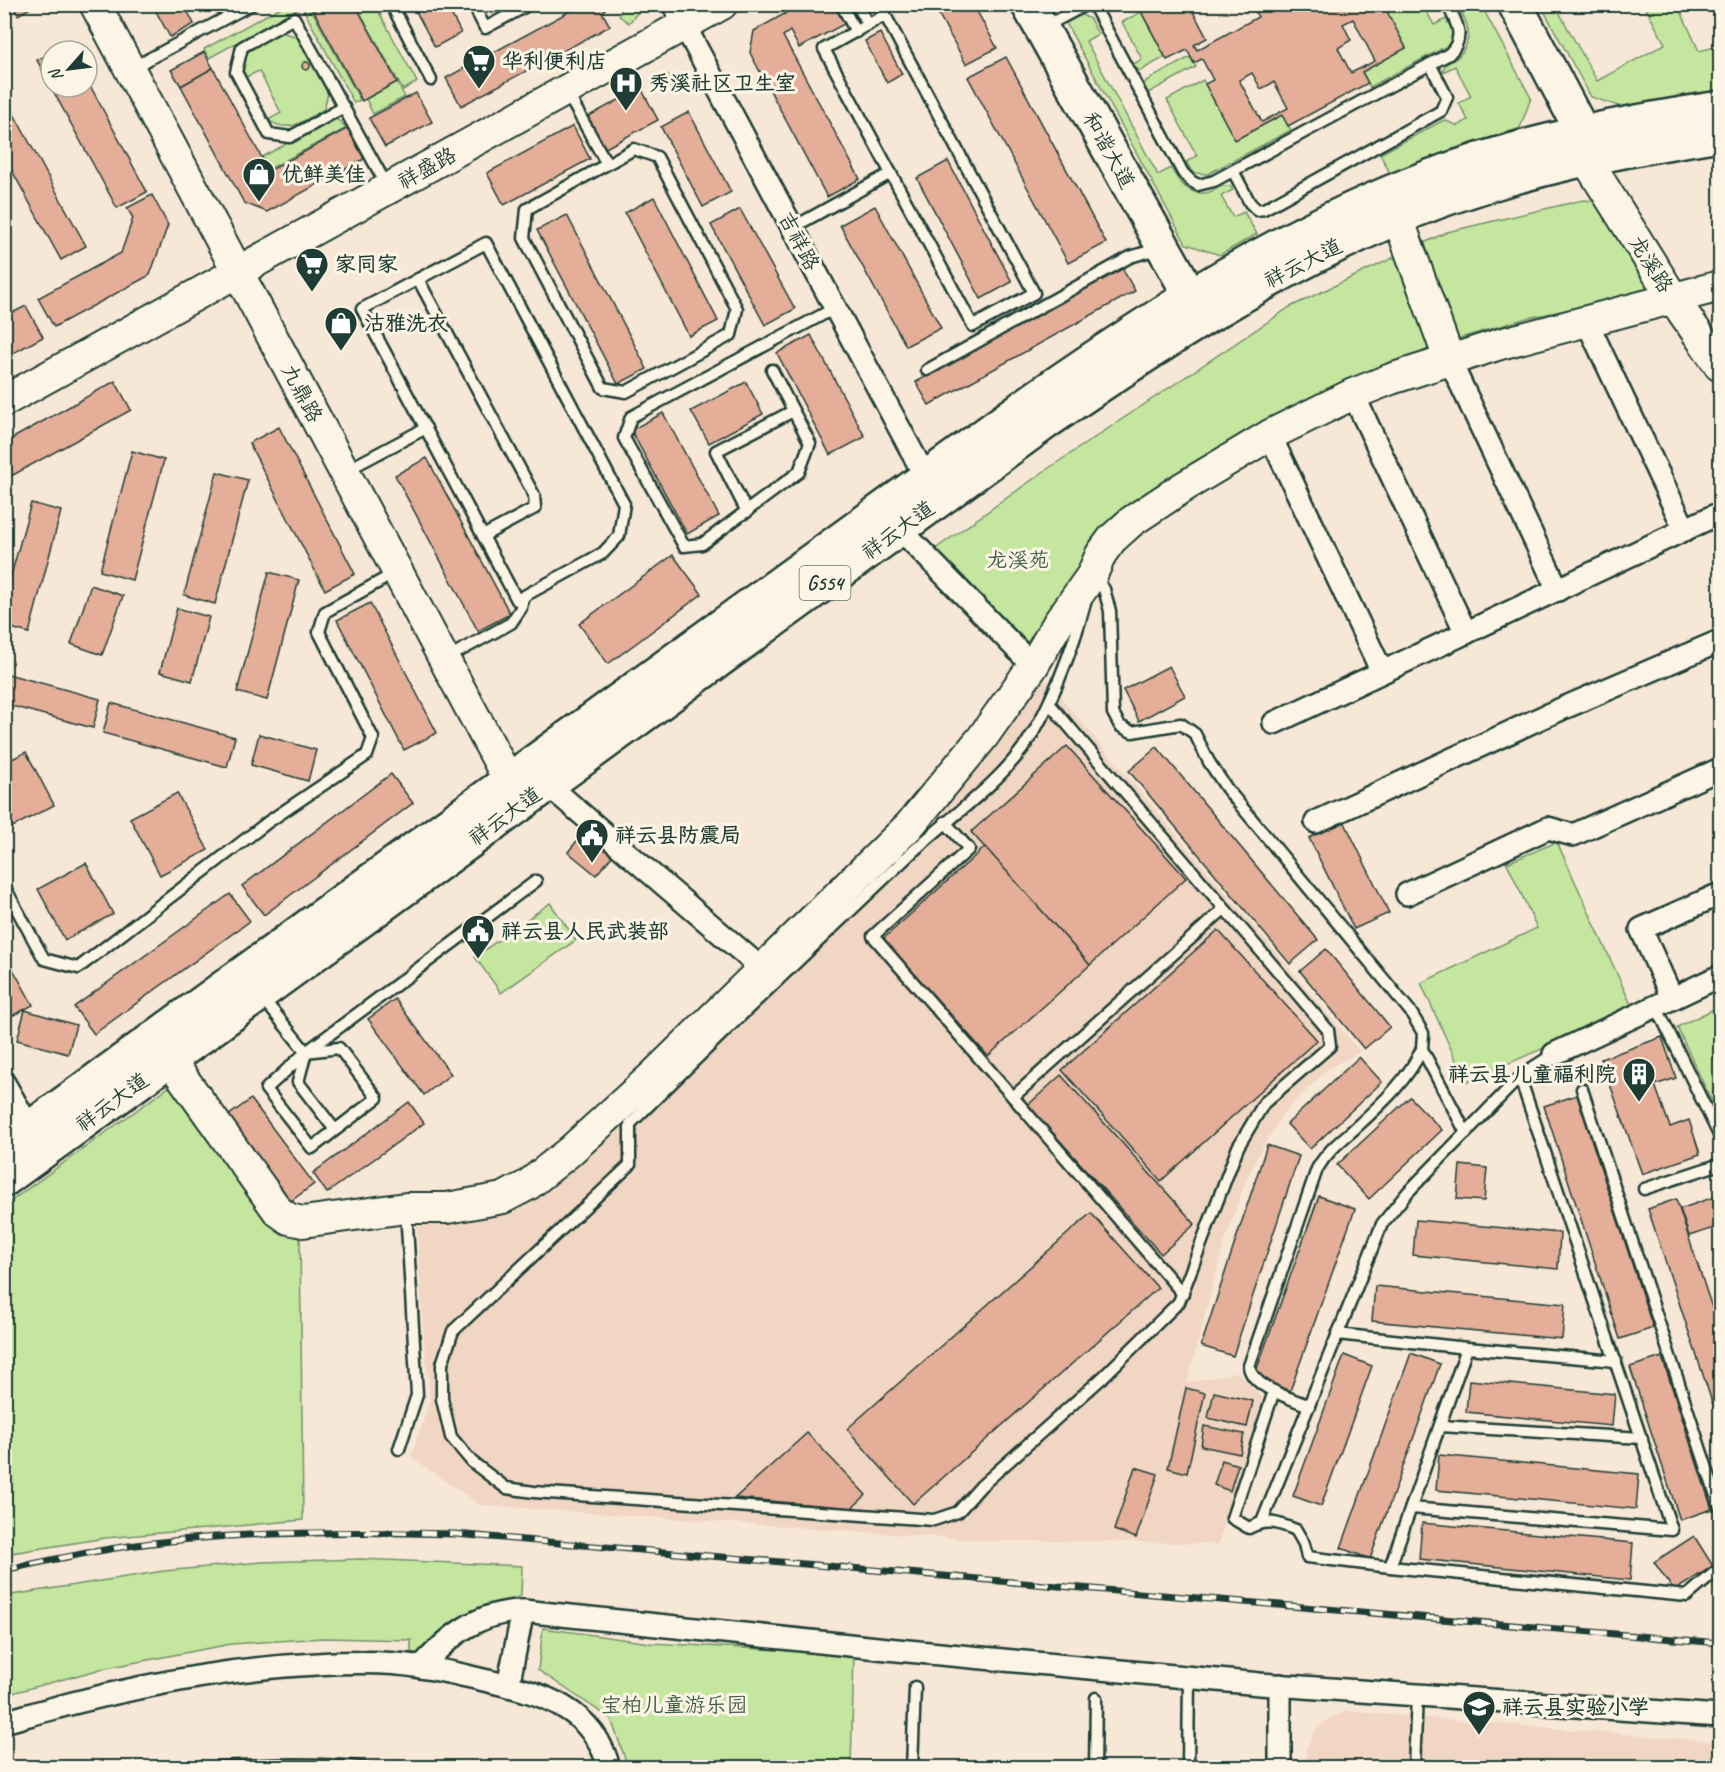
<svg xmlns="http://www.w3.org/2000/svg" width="1725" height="1772" font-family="Caveat,'LXGW WenKai TC',sans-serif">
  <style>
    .built { fill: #f1d6c4 }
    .green { fill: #c4e69f; stroke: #72926a; stroke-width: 1.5 }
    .building { fill: #e4ae99; stroke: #1f3d34; stroke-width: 1.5; fill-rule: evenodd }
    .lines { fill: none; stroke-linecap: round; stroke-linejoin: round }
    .lane-casing { stroke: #1f3d34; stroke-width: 15 }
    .street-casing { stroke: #1f3d34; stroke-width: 26 }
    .secondary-casing { stroke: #1f3d34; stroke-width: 34 }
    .primary-casing { stroke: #1f3d34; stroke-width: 38 }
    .highway-casing { stroke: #1f3d34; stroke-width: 38 }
    .lane { stroke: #fcf5e5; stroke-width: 10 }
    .street { stroke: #fcf5e5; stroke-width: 21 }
    .secondary { stroke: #fcf5e5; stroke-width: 30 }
    .primary { stroke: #fcf5e5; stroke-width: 33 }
    .highway { stroke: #fcf5e5; stroke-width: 33 }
    .rail-casing { stroke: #1f3d34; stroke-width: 7 }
    .rail { stroke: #fcf5e5; stroke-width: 4.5; stroke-dasharray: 14; stroke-linecap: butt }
    .labels { text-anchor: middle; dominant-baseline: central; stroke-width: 6; stroke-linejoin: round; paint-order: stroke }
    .shield { fill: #fcf5e5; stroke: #617469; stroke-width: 1.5 }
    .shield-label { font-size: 20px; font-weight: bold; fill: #1f3d34 }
    .poi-label { font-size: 21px; font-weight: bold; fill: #1f3d34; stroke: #fcf5e5; text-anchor: start }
    .street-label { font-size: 21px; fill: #1f3d34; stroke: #fcf5e5 }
    .park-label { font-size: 21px; fill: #405f49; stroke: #fcf5e5 }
  </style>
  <rect width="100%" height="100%" fill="#f7e7d6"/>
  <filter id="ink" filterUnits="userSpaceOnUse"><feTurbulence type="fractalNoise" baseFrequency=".0167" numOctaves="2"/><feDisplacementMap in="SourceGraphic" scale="12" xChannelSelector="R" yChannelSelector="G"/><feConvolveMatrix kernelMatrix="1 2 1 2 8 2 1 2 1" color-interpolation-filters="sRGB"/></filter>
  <g filter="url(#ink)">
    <g class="built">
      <polygon points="1036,668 1360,1052 1329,1068 1284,1112 1258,1155 1244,1185 1223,1247 1187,1383 1237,1372 1263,1398 1218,1544 1098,1541 991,1541 480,1505 411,1457 430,1400 424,1341 416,1219 508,1202 797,943"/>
      <polygon points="1347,1711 1720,1742 1720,1767 1307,1768 1306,1749 1316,1729 1327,1720"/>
    </g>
    <g class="green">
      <polygon points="285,5 309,5 360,100 354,103 302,7 209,58 204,49"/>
      <polygon points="356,5 375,5 417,82 403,90"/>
      <polygon points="623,5 638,6 638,12 629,23 619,16"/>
      <path d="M1383,5H1423L1434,25L1446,19C1451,28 1457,36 1449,45L1370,87L1362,72L1406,48Z"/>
      <path d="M1474,5H1481L1531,98L1520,128L1390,173L1380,154L1444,120L1458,126L1468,120L1459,103L1471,96L1455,66L1443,72C1443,62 1452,63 1459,56C1472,42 1470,27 1461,12Z"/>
      <polygon points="1551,5 1555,5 1597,81 1665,44 1644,5 1678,5 1699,51 1720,46 1720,104 1639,113 1591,97 1543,9"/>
      <polygon points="1141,12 1165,57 1140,71 1132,65 1142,59 1122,22"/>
      <path d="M1082,15L1090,19L1098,34L1086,41L1158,175L1171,168C1179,184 1193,199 1212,191C1219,188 1223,184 1230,186L1233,190L1221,196L1233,217L1244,212L1257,234L1220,255L1186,244L1066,23Z"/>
      <path d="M280,32L298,37L328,93L324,109C304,120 290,135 268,120L281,113L259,71L246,77L241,68L246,52Z"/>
      <polygon points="1190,57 1196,67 1148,93 1144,86 1146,81"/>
      <polygon points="665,74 686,81 683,91 662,85"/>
      <polygon points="1203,80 1235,140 1282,115 1291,130 1208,174 1193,173 1186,162 1197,156 1167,100"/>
      <polygon points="397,82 405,97 373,114 366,99"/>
      <polygon points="332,119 338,120 347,128 269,169 262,157"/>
      <polygon points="1583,200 1594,201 1645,279 1647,288 1642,295 1527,318 1437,345 1341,389 1108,529 1033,641 1024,647 931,552 1043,472 1290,307 1447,232"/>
      <polygon points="1557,842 1633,1009 1466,1082 1421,983 1537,928 1507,863"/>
      <polygon points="550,903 576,940 501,993 475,957"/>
      <polygon points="1720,1006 1720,1052 1713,1056 1720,1071 1720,1119 1677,1027"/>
      <polygon points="177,1081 300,1231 303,1520 105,1538 5,1554 4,1206"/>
      <polygon points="361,1559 522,1566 521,1596 463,1617 421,1654 411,1652 411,1640 323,1638 231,1644 101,1669 5,1695 5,1596 164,1571 262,1562"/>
      <polygon points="543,1628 650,1643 854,1654 851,1767 628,1767 611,1719 538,1670"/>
    </g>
    <g class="building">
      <polygon points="12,4 37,4 18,15"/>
      <polygon points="152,4 184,4 194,24 170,37"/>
      <polygon points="310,4 355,4 397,82 362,101"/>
      <polygon points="412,4 446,4 461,33 435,47"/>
      <polygon points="583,4 607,4 603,14 610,26 461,106 446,78"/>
      <polygon points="802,4 836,4 846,23 799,48 790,31 783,36 860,179 827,197 750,53 754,31"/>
      <polygon points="861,4 883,4 866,13"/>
      <polygon points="933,4 973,4 997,48 966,64"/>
      <path d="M1137,4H1189L1207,38L1194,45L1197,50L1258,17L1251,4H1383L1406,48L1362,72L1368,83L1288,126L1282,115L1235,140L1205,84L1213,80L1202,59L1194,63L1187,50L1167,60ZM1353,19L1375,61L1351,73L1338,48L1351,40L1343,24ZM1252,73L1261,89L1274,82L1288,108L1262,122L1239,80Z"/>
      <polygon points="880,33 902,74 887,83 865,41"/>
      <polygon points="67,44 71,51 55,51"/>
      <polygon points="204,52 213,68 181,86 171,70"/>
      <polygon points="51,53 51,86 37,60"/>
      <polygon points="1006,57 1106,243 1068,263 968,77"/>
      <circle cx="306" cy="66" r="4"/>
      <polygon points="213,68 269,171 348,128 364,159 267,212 244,203 181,86"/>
      <polygon points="87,80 147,192 117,208 51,87 87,87"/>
      <polygon points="641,88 658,120 604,149 587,117"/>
      <polygon points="416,93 432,122 385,147 369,118"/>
      <polygon points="4,96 86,246 61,260 4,156"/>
      <polygon points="689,112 731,192 703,207 661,127"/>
      <polygon points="573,126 590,159 504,205 487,173"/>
      <polygon points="948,161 1012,282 981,299 917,178"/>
      <polygon points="152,195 168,225 150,275 54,327 38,298 121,253 133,218 127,208"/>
      <polygon points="654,197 718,321 689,336 625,213"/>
      <polygon points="875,206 941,328 906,346 840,225"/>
      <polygon points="740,209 795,309 765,325 711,225"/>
      <polygon points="567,215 647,369 618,384 537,230"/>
      <polygon points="1122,268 1135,291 929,405 916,382"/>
      <polygon points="26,306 43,337 4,358 4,317"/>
      <polygon points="811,335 865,437 830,455 777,353"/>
      <polygon points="115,381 131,410 4,480 4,443"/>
      <polygon points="746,382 763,414 709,443 691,411"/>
      <polygon points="663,413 719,516 687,534 631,430"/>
      <polygon points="279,427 355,574 325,590 249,443"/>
      <polygon points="132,451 164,460 132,580 100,571"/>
      <polygon points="427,458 510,614 478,631 395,475"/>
      <polygon points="217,472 248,480 215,604 184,595"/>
      <polygon points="31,503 61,511 29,633 4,626 4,601"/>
      <polygon points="673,555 702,594 608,664 579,624"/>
      <polygon points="269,572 299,580 267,700 237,692"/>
      <polygon points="91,585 123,596 102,655 71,644"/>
      <polygon points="370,603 437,733 404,750 337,620"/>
      <polygon points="177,608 209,617 192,681 160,672"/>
      <polygon points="1169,666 1185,696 1139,721 1123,690"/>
      <polygon points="4,673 100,699 93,728 4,704"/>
      <polygon points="111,703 235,737 227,767 103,733"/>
      <polygon points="259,734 316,750 308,781 251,765"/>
      <polygon points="1067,746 1186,878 1090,965 971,832"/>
      <polygon points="1157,747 1318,940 1290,964 1129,771"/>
      <polygon points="26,752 54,805 5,831 4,763"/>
      <polygon points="391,774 413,803 264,915 242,886"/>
      <polygon points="177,793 208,850 160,875 130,818"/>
      <polygon points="1344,821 1389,913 1354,929 1309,838"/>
      <polygon points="585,831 613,855 596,875 568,852"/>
      <polygon points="985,847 1090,965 988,1056 883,939"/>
      <polygon points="86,863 113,914 65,940 38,889"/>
      <polygon points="230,894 250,921 94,1034 74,1007"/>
      <polygon points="1218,930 1317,1040 1161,1181 1062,1070"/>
      <polygon points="1326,949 1390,1027 1364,1049 1300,971"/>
      <polygon points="4,953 33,1005 4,1020"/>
      <polygon points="395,999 451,1074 424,1095 368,1019"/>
      <polygon points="25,1010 76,1025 68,1054 17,1040"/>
      <polygon points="1662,1037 1676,1078 1655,1085 1670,1127 1689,1120 1700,1154 1642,1174 1601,1059"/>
      <polygon points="1720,1052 1720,1071 1713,1056"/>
      <polygon points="1359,1057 1382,1082 1310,1149 1287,1124"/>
      <polygon points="1061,1075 1195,1224 1161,1254 1028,1105"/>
      <polygon points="1577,1095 1653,1328 1620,1339 1544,1106"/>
      <polygon points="1410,1097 1442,1130 1369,1199 1337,1165"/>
      <polygon points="251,1099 314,1184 291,1201 228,1116"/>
      <polygon points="409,1102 424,1123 327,1193 313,1173"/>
      <polygon points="1267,1145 1299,1156 1233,1356 1201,1346"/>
      <polygon points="1460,1165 1487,1168 1484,1201 1457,1199"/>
      <polygon points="1720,1195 1720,1226 1689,1236 1680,1209"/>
      <polygon points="1319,1196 1355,1209 1290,1391 1254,1377"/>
      <polygon points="1676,1199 1720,1332 1720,1426 1648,1209"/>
      <polygon points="1091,1213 1158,1288 913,1504 847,1429"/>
      <polygon points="1416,1220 1560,1233 1558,1269 1413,1255"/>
      <polygon points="1375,1286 1565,1304 1562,1339 1372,1321"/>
      <polygon points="1411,1353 1440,1364 1370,1559 1341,1548"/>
      <polygon points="1344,1355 1372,1366 1321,1506 1293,1496"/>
      <polygon points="1662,1357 1712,1509 1680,1520 1630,1367"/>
      <polygon points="1469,1380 1615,1394 1612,1426 1466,1412"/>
      <polygon points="1186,1388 1205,1393 1187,1473 1168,1468"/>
      <polygon points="1214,1392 1253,1401 1247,1427 1208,1418"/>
      <polygon points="1204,1426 1244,1434 1240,1454 1201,1446"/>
      <polygon points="807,1433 866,1495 852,1508 735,1498"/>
      <polygon points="1439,1455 1639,1474 1636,1509 1436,1490"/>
      <polygon points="1222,1460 1238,1465 1230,1491 1214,1485"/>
      <polygon points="1135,1467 1158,1474 1136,1538 1114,1530"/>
      <polygon points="1422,1523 1633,1543 1630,1580 1419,1559"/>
      <polygon points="1694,1536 1713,1566 1674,1591 1654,1562"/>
    </g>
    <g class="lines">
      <g class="lane-casing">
        <g id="lane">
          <polyline points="391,4 431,80"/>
          <polyline points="473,4 485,28 530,4"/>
          <polyline points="841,4 856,32"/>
          <polyline points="857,4 868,25"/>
          <path d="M1093,4L1183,173L1191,181L1198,185L1214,181L1449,54C1466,38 1457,22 1447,4"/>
          <polygon points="885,15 1034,293 973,326 824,49"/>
          <polyline points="1044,27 1087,4"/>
          <polyline points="130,69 252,4"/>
          <polyline points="566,91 607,164"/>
          <polyline points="344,107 290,137 269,134 236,72 242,47 294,18 387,186"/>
          <polygon points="634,149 657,157 737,309 731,335 626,392 603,388 524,238 527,209"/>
          <polyline points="1233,171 1250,203 1257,210 1264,209 1441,111 1447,97 1430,64"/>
          <polyline points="792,228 891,173"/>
          <polygon points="486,243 624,504 619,536 603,553 517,600 362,309"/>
          <polyline points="418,279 534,495 535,508 483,536"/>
          <polyline points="772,370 810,443 799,472 702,544 684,546 624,438 631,417 835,308"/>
          <polyline points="927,370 1130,257 1160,248"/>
          <polyline points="347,470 426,428"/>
          <polyline points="747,512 716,451 793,411"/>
          <polyline points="1093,577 1104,589 1110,611 1113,713 1120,726 1132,732 1181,724 1195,734 1209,762 1227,789 1410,1011 1423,1033 1422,1049 1466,1133"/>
          <polyline points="445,659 511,623 521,608 523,597"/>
          <path d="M1049,703L1328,1030L1330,1046L1264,1103L1238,1147L1179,1302L1102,1378L981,1486L958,1512L934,1520L534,1492L506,1488L472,1462L451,1437L442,1399V1364L453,1331L630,1165V1124C721,1034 814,945 907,857C944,822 994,788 1023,748C1049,713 1074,645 1085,603"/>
          <polyline points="945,822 969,849 873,936 1013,1097"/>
          <polyline points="4,886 44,959 78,968 268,822 367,755 373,738 319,632 325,612 395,573"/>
          <polyline points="261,996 306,1052"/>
          <polyline points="1656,1006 1720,1137"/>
          <polyline points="1582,1089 1720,1508"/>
          <polyline points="335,1130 298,1082 306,1052 339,1048 377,1098 312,1148 266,1089 306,1052 536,881"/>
          <polyline points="1644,1189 1720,1164"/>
          <polyline points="1183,1294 1013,1097 1224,909"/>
          <polyline points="1337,1334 1467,1348 1616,1361"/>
          <path d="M1274,1391L1232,1518L1249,1528C1266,1518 1279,1523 1296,1530L1304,1544L1307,1557L1390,1567L1467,1348"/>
          <path d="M1309,1406C1291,1398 1251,1387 1249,1366L1317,1169C1326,1153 1338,1143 1352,1131C1379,1106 1406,1083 1422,1049"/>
          <polyline points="1440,1426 1642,1438"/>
          <polyline points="399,1449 417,1395 406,1209"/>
          <polyline points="1411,1508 1672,1530 1520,1078"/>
          <polyline points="1262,1522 1382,1224 1408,1192 1515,1082 1532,1068 1554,1054"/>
          <polyline points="1390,1567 1687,1596 1720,1568"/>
          <path d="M211,1768C263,1764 315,1762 367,1768"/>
          <polyline points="912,1768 915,1687"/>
          <polyline points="1095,1768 1096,1698"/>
          <polyline points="1188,1768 1189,1677"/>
          <polyline points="1414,1768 1417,1695"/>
        </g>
      </g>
      <g class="street-casing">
        <g id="street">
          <polyline points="673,4 926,478"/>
          <polyline points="1587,322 1685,530"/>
          <polyline points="1449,359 1558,590"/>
          <polyline points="1353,394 1466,633"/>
          <polyline points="1270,435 1382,672"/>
          <polyline points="900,529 1033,666"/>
          <polyline points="1274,723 1720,513"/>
          <polyline points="548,785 762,969"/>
          <polyline points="1316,822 1545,716 1720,641"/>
          <polyline points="1407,894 1548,828 1573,835 1720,769"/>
          <polyline points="1672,998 1641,929 1720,894"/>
          <polyline points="1554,1054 1720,976"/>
          <polyline points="4,1083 30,1129"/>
          <path d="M421,1667C449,1636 479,1611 523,1611L897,1650L1260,1684L1720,1716"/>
          <polyline points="1280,1685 1280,1768"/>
          <polyline points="508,1686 523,1611"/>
          <path d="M4,1722C106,1692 211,1669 317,1664C351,1662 387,1661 421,1667C443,1670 466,1676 488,1681C541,1693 594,1708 609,1768"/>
        </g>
      </g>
      <g class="secondary-casing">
        <g id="secondary">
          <polyline points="95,4 509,781"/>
          <polyline points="1586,159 1673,298 1720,366"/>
          <polyline points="1398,218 1449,359"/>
          <polyline points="4,401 722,4"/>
          <polyline points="170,1060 278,1211 289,1219 303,1222 406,1208 447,1208 503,1198 528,1185 569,1152 656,1073 909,826 982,738 1033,666 1058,623 1092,575 1101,554 1112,539 1132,521 1185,486 1270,435 1353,394 1391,379 1500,344 1720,286"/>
        </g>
      </g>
      <g class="primary-casing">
        <g id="primary">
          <polyline points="1028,4 1190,295"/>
          <polyline points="1515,4 1583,133"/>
        </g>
      </g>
      <g class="highway-casing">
        <g id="highway">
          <path d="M4,1147L1034,399C1159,312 1286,231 1429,177C1523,142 1622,123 1720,108"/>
          <path d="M4,1180L1049,420C1172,335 1298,254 1439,201C1530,168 1625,149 1720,134"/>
        </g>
      </g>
      <use href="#lane" class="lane"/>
      <use href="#street" class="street"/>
      <use href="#secondary" class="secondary"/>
      <use href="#primary" class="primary"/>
      <use href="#highway" class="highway"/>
      <g class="rail-casing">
        <path id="rail" d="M4,1570C60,1558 115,1546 171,1541C266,1531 360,1531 455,1534L1720,1643"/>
      </g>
      <use href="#rail" class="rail"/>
    </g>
  </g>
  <defs>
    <g id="supermarket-pin" transform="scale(1.725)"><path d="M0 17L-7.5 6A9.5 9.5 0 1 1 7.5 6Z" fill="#1f3d34" stroke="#fcf5e5"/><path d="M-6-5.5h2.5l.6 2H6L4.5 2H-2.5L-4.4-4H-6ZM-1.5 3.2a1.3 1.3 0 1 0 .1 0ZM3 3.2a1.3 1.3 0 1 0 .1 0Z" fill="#fff"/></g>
    <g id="hospital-pin" transform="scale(1.725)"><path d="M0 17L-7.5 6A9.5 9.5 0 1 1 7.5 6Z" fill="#1f3d34" stroke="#fcf5e5"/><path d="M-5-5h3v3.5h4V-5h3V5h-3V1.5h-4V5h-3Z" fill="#fff"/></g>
    <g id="shop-pin" transform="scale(1.725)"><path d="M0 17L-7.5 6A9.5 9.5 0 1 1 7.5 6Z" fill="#1f3d34" stroke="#fcf5e5"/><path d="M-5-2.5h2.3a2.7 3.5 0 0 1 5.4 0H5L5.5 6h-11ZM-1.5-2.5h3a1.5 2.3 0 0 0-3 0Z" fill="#fff"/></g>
    <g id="civic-pin" transform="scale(1.725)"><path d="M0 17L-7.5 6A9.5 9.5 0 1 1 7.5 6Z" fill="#1f3d34" stroke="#fcf5e5"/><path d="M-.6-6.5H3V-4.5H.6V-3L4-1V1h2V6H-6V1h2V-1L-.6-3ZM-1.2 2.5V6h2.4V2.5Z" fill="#fff"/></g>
    <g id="building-pin" transform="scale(1.725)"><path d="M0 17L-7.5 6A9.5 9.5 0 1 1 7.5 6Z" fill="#1f3d34" stroke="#fcf5e5"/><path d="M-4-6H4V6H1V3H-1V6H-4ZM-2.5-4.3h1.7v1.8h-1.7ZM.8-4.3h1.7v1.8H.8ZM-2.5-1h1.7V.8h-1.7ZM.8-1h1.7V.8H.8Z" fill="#fff"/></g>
    <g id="school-pin" transform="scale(1.725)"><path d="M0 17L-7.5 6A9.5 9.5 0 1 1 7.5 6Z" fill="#1f3d34" stroke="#fcf5e5"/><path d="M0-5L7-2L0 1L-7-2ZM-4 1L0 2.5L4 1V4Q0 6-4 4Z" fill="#fff"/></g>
  </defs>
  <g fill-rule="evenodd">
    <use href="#supermarket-pin" x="479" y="61"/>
    <use href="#hospital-pin" x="626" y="83"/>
    <use href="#shop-pin" x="259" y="174"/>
    <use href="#supermarket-pin" x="312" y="264"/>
    <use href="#shop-pin" x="341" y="323"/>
    <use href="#civic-pin" x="592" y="835"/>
    <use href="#civic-pin" x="478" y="931"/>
    <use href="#building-pin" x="1639" y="1074"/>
    <use href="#school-pin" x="1479" y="1707"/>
  </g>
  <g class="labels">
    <rect class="shield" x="799.5" y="566" width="51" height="34" rx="4.5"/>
    <g class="shield-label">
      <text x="825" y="583">G554</text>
    </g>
    <g class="poi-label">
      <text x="502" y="61">华利便利店</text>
      <text x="649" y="83">秀溪社区卫生室</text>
      <text x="282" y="174">优鲜美佳</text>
      <text x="335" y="264">家同家</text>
      <text x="364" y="323">沽雅洗衣</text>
      <text x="615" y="835">祥云县防震局</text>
      <text x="501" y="931">祥云县人民武装部</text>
      <text x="1616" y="1074" text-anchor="end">祥云县儿童福利院</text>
      <text x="1502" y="1707">祥云县实验小学</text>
    </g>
    <g class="street-label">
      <text transform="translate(1109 150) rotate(61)">和谐大道</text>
      <text transform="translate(427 168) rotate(-29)">祥盛路</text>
      <text transform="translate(799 241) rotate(62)">吉祥路</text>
      <text transform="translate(1303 263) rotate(-27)">祥云大道</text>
      <text transform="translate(1651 264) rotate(58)">龙溪路</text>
      <text transform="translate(302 393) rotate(62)">九鼎路</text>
      <text transform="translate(898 530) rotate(-36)">祥云大道</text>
      <text transform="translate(505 816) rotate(-36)">祥云大道</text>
      <text transform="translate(112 1102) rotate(-36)">祥云大道</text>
    </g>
    <g class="park-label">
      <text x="1018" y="560">龙溪苑</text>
      <text x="674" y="1705">宝柏儿童游乐园</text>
    </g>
  </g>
  <rect width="1725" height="1772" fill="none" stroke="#fcf5e5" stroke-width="24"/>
  <rect x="12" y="12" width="1701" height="1748" fill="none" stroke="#1f3d34" stroke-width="2" filter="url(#ink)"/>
  <g transform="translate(69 69) rotate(242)"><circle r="28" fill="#fcf5e5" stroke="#a4ab9e" stroke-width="1.5"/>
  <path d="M0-4.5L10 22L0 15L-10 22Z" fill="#1f3d34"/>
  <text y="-9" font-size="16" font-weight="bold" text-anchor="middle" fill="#1f3d34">N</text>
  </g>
</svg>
